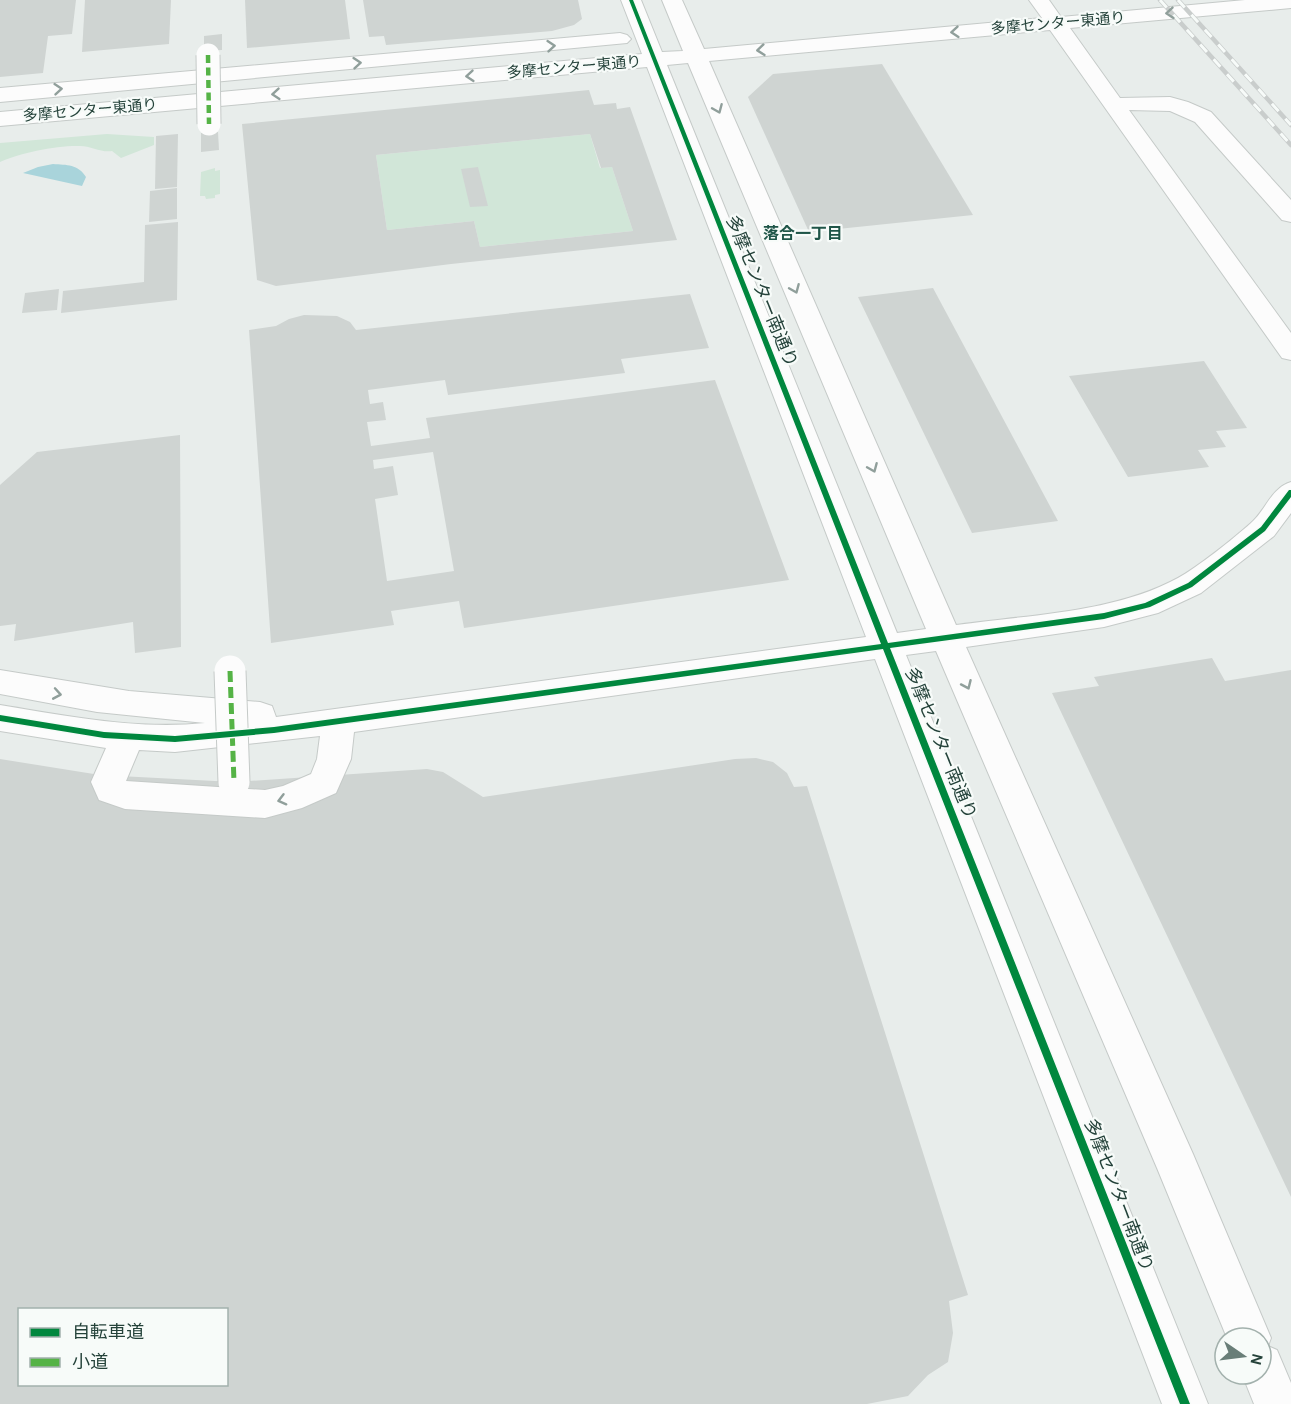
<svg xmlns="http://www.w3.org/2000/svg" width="1291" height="1404" font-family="Karla,'Noto Sans JP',sans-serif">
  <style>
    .green { fill: #d1e6d8 }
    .water { fill: #a9d4db }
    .building { fill: #cfd4d2; fill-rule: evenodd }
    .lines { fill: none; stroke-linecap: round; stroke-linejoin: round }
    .minor-casing { stroke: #c5cac8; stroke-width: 2 }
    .minor { fill: #fcfcfc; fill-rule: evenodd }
    .rail-casing { stroke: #c9cdcc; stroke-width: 4.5 }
    .rail { stroke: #f7fbf9; stroke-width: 3; stroke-dasharray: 10; stroke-linecap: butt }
    .minor-bridge-far1-casing { stroke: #c5cac8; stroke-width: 25; stroke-linecap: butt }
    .minor-bridge-casing { stroke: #c5cac8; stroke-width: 33; stroke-linecap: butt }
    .minor-bridge-far1 { stroke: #fcfcfc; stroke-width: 23 }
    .minor-bridge { stroke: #fcfcfc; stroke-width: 31 }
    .quiet-far1 { stroke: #55b346; stroke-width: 4.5; stroke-dasharray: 8 4.5; stroke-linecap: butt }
    .quiet { stroke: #55b346; stroke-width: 5; stroke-dasharray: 11 5; stroke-linecap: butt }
    .cycleway-casing { stroke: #f7fbf9; stroke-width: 3 }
    .cycleway { fill: #00873e; fill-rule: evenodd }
    .oneway { stroke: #909f9b }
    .labels { text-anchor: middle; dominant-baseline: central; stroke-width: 4.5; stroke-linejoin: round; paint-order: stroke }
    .far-street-label { font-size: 15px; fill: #24423a; stroke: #f7fbf9 }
    .far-neighbourhood-label { font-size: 16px; font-weight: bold; fill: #1f5548; stroke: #f7fbf9 }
    .street-label { font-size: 18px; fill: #24423a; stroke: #f7fbf9 }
  </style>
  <rect width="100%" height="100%" fill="#e8edeb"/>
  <g class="green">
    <path d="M107,134L154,137V145L121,158L112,151C102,153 91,146 80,146C59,145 19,153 0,162V143Z"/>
    <polygon points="590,134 600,168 612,167 633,231 480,247 474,221 387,230 376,155"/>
    <polygon points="215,168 215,171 220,170 220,194 215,195 215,198 206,199 205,196 200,196 201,172"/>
  </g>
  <path class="water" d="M53,164C67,165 78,164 86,177L82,186L23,173L38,167Z"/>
  <g class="building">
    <polygon points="0,0 76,0 72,34 48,36 43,73 0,77"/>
    <polygon points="85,0 171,0 169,44 82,52"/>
    <polygon points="245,0 345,0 350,39 247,48"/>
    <polygon points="363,0 578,0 582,19 574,25 552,31 386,45 384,36 369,37"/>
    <polygon points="222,34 222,50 204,51 204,36"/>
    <polygon points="882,64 973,215 809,232 748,97 773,74"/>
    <path d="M589,90L594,105L616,103L617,109L630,107L677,240L451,264L276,286L257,280L242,124ZM590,134L601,168L612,167L633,231L480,247L474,221L387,230L376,155Z"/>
    <polygon points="218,132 219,150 201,152 201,133"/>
    <polygon points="178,134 177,187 155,189 156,136"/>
    <polygon points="478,167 488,206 470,207 461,169"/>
    <polygon points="177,188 177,219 149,222 150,191"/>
    <polygon points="178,222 177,300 61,313 63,291 144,282 145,225"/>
    <polygon points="933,288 1058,521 972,533 858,297"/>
    <polygon points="59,289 57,310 22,313 25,293"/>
    <path d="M690,294L709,348L621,359L625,373L448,395L445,380L368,390L370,404L383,402L386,420L367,422L371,446L430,438L426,418L715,380L789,580L464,628L459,601L391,611L394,625L271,643L249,330L276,326L289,319L304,315L337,316L350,322L356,330ZM433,452L454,571L387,581L375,499L398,495L393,466L374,469L373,460Z"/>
    <polygon points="1204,361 1247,428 1216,431 1226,447 1198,450 1209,467 1128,477 1069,376"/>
    <polygon points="180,435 181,647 135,653 133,622 14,641 16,624 0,626 0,485 37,452"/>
    <polygon points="1212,658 1225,681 1291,670 1291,1197 1052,693 1099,686 1094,677"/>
    <path d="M756,758L773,762L787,773L794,787L807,786L968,1295L949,1301L953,1333L948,1362L928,1375L908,1396L867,1404H0V759L100,775L234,782L427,769L443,772L483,797L735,759ZM20,1310H226V1384H20Z"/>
  </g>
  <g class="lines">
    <g class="minor-casing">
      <g id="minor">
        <path d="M621,0H641L662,52L683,51L662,0H682L704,49L1042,18L1029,0H1049L1061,17L1245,0H1291V8L1070,28L1120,98L1170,97L1188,102L1211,112L1291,200V222L1282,220L1195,122L1170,111L1129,110L1291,333V360L1282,358L1050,30L709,61L956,625C1027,615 1114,613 1178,578C1198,567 1233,539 1251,523C1266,510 1271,488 1291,482V513L1274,536L1201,593L1158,613L1104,627L966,647L1193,1154L1271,1338L1268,1346L1277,1350L1291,1383V1404H1254L1242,1374H1261V1338H1227L1157,1168L936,651L906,655L1208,1404H1162L875,659L354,732L351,759L336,793L302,808L265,818L125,809L99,800L91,782L106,748L0,731V705C68,716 136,730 205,723L97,712L0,694V670L129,691L260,702L272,706L276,717L866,637L647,67L0,126V112L642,54ZM688,63L926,629L897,633L667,65ZM320,736L317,759L311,774L283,786L265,790L126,781L139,750L175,752Z"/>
        <polygon points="620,33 627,35 631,39 627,43 0,102 0,88"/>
      </g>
    </g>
    <use href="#minor" class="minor"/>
    <g class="rail-casing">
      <g id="rail">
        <polyline points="1160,0 1291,145"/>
        <polyline points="1178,0 1291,125"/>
      </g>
    </g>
    <use href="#rail" class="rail"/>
    <g class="minor-bridge-far1-casing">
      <polyline id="minor-bridge-far1" points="208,55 209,124"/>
    </g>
    <g class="minor-bridge-casing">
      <polyline id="minor-bridge" points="230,671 234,782"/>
    </g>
    <use href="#minor-bridge-far1" class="minor-bridge-far1"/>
    <use href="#minor-bridge" class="minor-bridge"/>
    <polyline class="quiet-far1" points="208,55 209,124"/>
    <polyline class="quiet" points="230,671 234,782"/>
    <g class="cycleway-casing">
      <polygon id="cycleway" points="629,0 633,0 888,643 1104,613 1145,603 1188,583 1261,527 1289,490 1291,490 1291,497 1265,531 1192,587 1150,607 1104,619 890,648 1190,1404 1180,1404 883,649 274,733 175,742 104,738 0,721 0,715 104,732 175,736 274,727 881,644"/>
    </g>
    <use href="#cycleway" class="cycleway"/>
  </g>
  <defs><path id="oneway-chevron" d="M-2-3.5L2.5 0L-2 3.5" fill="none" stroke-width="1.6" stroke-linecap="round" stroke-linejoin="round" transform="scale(1.5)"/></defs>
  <g class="oneway">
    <use href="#oneway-chevron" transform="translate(1170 13) rotate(175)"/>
    <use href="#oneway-chevron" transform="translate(955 32) rotate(175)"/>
    <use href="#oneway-chevron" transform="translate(551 46) rotate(-5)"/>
    <use href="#oneway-chevron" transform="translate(761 50) rotate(174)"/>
    <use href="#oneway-chevron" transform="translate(357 63) rotate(-5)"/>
    <use href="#oneway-chevron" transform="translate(470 76) rotate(175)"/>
    <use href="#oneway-chevron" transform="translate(58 89) rotate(-5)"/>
    <use href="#oneway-chevron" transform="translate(276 94) rotate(175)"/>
    <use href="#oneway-chevron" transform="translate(718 109) rotate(67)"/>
    <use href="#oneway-chevron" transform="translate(795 289) rotate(67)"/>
    <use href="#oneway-chevron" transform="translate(873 468) rotate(67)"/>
    <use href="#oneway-chevron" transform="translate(967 685) rotate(66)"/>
    <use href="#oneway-chevron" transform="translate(57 694) rotate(10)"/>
    <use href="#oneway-chevron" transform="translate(282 800) rotate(165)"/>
  </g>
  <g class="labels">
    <g class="far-street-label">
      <text transform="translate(1058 23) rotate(-5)">多摩センター東通り</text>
      <text transform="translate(574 67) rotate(-5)">多摩センター東通り</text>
      <text transform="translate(90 110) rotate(-5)">多摩センター東通り</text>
    </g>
    <g class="far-neighbourhood-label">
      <text x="803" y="233">落合一丁目</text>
    </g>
    <g class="street-label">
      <text transform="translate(762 291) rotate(68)">多摩センター南通り</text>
      <text transform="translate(941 743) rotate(68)">多摩センター南通り</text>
      <text transform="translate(1119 1195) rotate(69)">多摩センター南通り</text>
    </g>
  </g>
  <rect x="18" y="1308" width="210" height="78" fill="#f7fbf9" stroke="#a3b1ad" stroke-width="1.5"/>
  <rect x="30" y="1328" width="30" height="9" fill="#00873e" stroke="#a3b1ad" stroke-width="1.5"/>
  <text x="72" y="1338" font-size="18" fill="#24423a">自転車道</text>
  <rect x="30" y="1358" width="30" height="9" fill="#55b346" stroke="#a3b1ad" stroke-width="1.5"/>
  <text x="72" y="1368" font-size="18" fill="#24423a">小道</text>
  <g transform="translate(1243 1356) rotate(104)"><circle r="28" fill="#f7fbf9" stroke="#a3b1ad" stroke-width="1.5"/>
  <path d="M0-4.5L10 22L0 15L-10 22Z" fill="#697e78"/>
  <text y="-9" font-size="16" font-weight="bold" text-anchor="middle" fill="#24423a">N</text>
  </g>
</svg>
